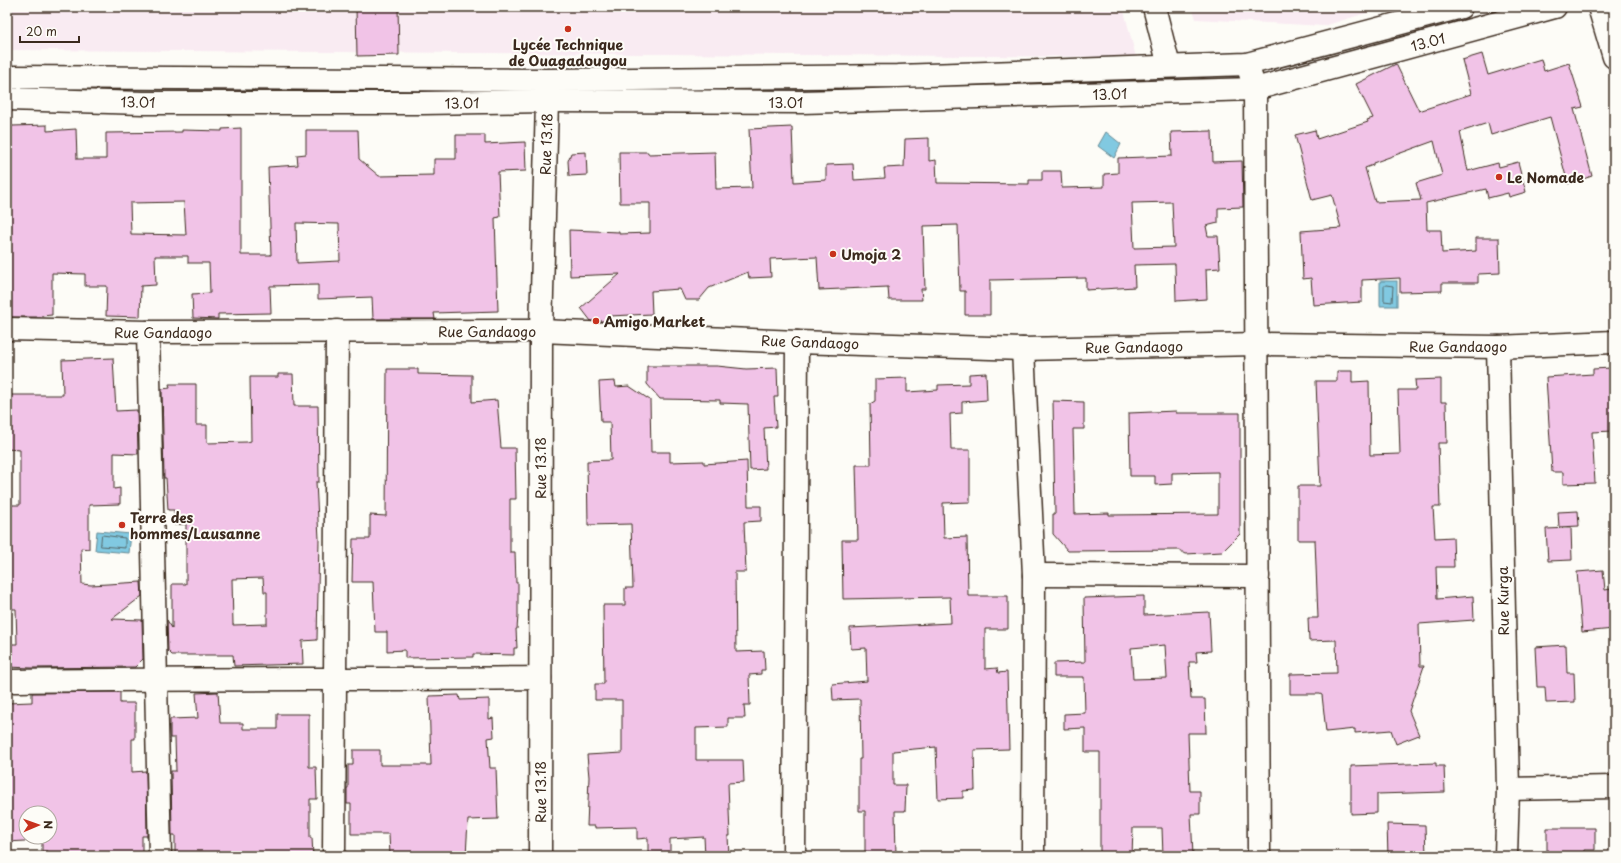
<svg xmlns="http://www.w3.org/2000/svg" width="1621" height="863" font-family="'Playpen Sans',sans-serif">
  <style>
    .built { fill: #f9ebf2 }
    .water { fill: #81c9e1; stroke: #658993 }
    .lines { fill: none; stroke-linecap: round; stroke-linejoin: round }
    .shore { stroke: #576a6c; stroke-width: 1 }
    .building { fill: #f1c3e7; stroke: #3b2a1e; fill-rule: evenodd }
    .street-casing { stroke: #3b2a1e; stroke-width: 25 }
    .secondary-casing { stroke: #3b2a1e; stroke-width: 25 }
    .street { stroke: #fdfcf7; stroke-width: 22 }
    .secondary { stroke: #fdfcf7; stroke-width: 22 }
    .poi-dot { fill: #c8321e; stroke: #fdfcf7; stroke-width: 1.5 }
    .labels { text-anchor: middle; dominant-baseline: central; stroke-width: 4; stroke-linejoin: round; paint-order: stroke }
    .street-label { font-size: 14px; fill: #3b2a1e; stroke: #fdfcf7 }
    .poi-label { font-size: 14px; font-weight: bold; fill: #3b2a1e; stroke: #fdfcf7; text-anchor: start }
  </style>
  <rect width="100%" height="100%" fill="#fdfcf7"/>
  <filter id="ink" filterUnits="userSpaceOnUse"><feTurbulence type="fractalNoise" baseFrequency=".025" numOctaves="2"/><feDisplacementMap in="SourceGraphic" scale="8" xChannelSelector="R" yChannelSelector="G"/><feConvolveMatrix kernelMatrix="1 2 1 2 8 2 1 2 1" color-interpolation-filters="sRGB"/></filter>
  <g filter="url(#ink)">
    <g class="built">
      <polygon points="7,7 1123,7 1136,57 7,50"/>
      <polygon points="1192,7 1386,7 1324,26 1196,19"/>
    </g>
    <g class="water">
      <polygon points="1106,132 1121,144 1114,158 1098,146"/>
      <rect x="1380" y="281" width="17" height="25"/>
      <polygon points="97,531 131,534 129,553 95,550"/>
    </g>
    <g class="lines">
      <g class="shore">
        <polygon points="1386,285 1393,286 1392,302 1384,301 1384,287"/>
        <polygon points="102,535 125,538 125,548 101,546"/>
      </g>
    </g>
    <g class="building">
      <polygon points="356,7 398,7 399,55 357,56"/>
      <path d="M1482,54L1488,75L1541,59L1544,71L1569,63L1583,107L1574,109L1592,176L1568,184L1550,117L1491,135L1488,123L1460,132L1468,171L1498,163L1499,167L1518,162L1526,192L1509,197L1508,193L1488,198L1486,189L1426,203L1427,230H1441L1442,253L1476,251V238H1499L1500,273L1478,274V283H1442V291L1400,292V278L1362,280V302L1313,305L1311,278L1303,279L1301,231L1341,228L1332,195L1312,200L1295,135L1315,130L1317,139L1368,122L1367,120L1373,118L1356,84L1396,64L1419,111L1471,94L1462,60ZM1434,141L1442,175L1416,183L1421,200L1375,202L1365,168L1373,165V163Z"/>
      <path d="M47,125V131L76,129L77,159H106V133L182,132V130L222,131V129L241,128V255H271L268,167L298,165L297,155L306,154V130H358L359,159L379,176L434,175V159H456V135H485V144L525,142L526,171L498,172L500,217L495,218L498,311L434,313L435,319H373L372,297L318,299V285L270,286L271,313L218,314V319L193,318L192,294L210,293L209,263H188V256H155L156,285L141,286L140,317L106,316L107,286H85V274L52,273V315L41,316V317H7V131L12,126ZM184,202L186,235L131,234L130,203ZM296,223L339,224L340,261L297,263Z"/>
      <path d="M792,127L794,182L826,180V165L853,164L854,180L885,178L884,168L904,167L905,139L929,138V161L936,160L937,183L1029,184V180H1042V171H1061L1062,188L1104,187V174L1118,173V158L1172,156L1171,132L1212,131L1213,162L1242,161L1243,207L1218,208V223L1206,226L1208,236H1218L1220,268L1206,269L1207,299L1176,301L1175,264L1134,265L1135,287L1086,290V278L990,280V315H965V291H960L958,225L923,226L925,289H921L922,300H889L888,287L819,290L817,257L770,259L771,277L749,278L748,272L709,288L699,300H685L680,289L651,291L652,314L610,316L604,321H591L581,308L620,274L570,276L569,230L619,232V234L650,233V203H620L619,152H648V154L715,152L716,189L752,188L749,129ZM1172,202L1174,247L1134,248L1132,203Z"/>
      <polygon points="586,152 587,175 569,176 568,161 571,153"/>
      <polygon points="113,358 116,411 137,410 138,454 114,453 114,489 120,488 120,504 89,505 89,549 81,548 82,584 91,585 141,582 142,596 112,619 142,620 143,659 135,667 32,668 7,667 7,644 17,644 16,609 7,609 7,505 20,505 20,450 7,449 7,395 63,395 62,360"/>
      <polygon points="647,366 717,366 746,369 777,368 778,397 774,397 776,427 764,428 766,469 750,470 748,404 720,403 720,400 660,399 647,384"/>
      <polygon points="1611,368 1611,381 1614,381 1614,429 1613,431 1592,432 1595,483 1563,484 1563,472 1552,472 1546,377 1593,374 1593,369"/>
      <polygon points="387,369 418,369 418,374 472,375 472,402 497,400 501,448 515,448 516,499 510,499 510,552 515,552 516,583 518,583 518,616 517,629 516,629 517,648 514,648 514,655 473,654 473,657 405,658 405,650 387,651 387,632 375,632 373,582 352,582 353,539 370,539 370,515 386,516"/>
      <polygon points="1337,371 1352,371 1352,382 1369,381 1370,455 1400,454 1398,390 1416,390 1415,380 1441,379 1441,402 1446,402 1447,443 1438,443 1440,507 1433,507 1435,538 1453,537 1454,567 1436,567 1437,599 1473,596 1474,620 1419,624 1420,666 1424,666 1409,711 1419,735 1396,744 1391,730 1355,733 1355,729 1326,732 1322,695 1320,694 1290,694 1290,674 1337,673 1336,640 1309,641 1308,618 1318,618 1315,540 1298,540 1298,486 1320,486 1316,381 1337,381"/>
      <polygon points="986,373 987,400 962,402 962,413 950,414 951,450 970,450 970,502 943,503 944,538 967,537 968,596 1008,596 1008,629 985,629 985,669 997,668 998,673 1007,672 1009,749 974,750 975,790 963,791 963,798 938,799 936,747 893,751 893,785 906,785 905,811 895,811 896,856 865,856 865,811 859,811 859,759 861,759 860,699 833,700 832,684 867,681 866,648 851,649 850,628 951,623 950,597 843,599 842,540 858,540 856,465 871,465 870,404 875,401 875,379 907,378 907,392 938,390 938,385 969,384 969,374"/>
      <path d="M278,374H293L294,406H318L319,482H316L319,539L317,640L302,641L303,664L234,666L233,655H172L168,651L167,620L172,628V584H186V524L174,525V510H168L166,478H164L162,389L170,388L169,384H196V425H207V443L247,442L251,441L250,377H278ZM263,578L264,592H267V624L233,625L232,579Z"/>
      <polygon points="615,381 616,387 629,386 650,400 651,452 670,452 670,462 704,461 704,464 747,461 748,506 761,506 761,521 744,522 746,572 735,572 736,652 764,651 765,670 761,670 761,674 749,675 750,705 744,705 745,718 728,718 728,727 696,728 696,760 743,760 744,782 728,783 730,836 728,836 729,856 705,856 704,837 670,839 670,852 648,853 648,838 637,839 637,827 595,828 595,826 587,826 589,777 587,755 622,753 622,700 595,700 595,684 604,684 603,605 625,605 625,588 633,588 631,524 588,525 587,461 611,460 610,422 601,422 599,382"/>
      <polygon points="1053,401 1084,402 1084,429 1073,429 1075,514 1109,513 1109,515 1218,514 1218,472 1172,473 1172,484 1155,485 1155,476 1130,476 1129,413 1176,411 1176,413 1240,413 1240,534 1222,552 1186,554 1179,550 1068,551 1053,534 1053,514 1055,514"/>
      <polygon points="1578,511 1579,526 1559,527 1558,512"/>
      <polygon points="1571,528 1572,560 1548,561 1546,529"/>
      <polygon points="1603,570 1605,590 1611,589 1614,629 1582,632 1577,572"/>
      <path d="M1144,596V615L1209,612L1211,651L1196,652L1197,662H1189L1191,699H1205L1206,733H1188L1190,791H1200V814H1191L1193,856H1163L1162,828H1133L1132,856H1100V752H1085V728L1064,729V714L1085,713L1084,677H1054V663L1085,662L1084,598ZM1165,645L1167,678L1133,679L1131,648Z"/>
      <polygon points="1566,645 1567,673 1574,673 1575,702 1546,703 1545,687 1537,687 1535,647"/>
      <path d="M120,692V703H135V739H132V772L146,771L147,836H142V856H48V851H42V840L7,842V703L32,702V693ZM26,813H50V837H26Z"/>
      <polygon points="218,692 220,723 243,723 243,729 277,729 277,714 309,714 309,767 316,767 317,799 310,799 310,838 312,838 313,856 175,856 175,835 172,835 171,771 176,771 175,738 170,738 170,719 198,718 196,693"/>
      <polygon points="459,695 460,700 489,699 489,719 493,718 494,737 488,738 490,768 496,768 498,819 468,820 466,856 390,856 389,834 351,834 351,804 347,804 347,788 348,788 348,765 353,765 353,750 380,750 380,765 431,765 429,696"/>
      <polygon points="1436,763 1436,766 1444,766 1445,792 1377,794 1377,813 1351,814 1351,766"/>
      <polygon points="1387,824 1425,825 1426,856 1388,856"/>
      <polygon points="1547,828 1595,828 1595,850 1584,850 1584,856 1547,856"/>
    </g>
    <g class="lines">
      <g class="street-casing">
        <g id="street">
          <polyline points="1154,7 1169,66"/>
          <polyline points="1599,7 1614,57"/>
          <polyline points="1247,64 1255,89 1259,856"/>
          <polyline points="7,329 148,332 541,331 797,342 1023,349 1257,344 1498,347 1614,342"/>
          <polyline points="148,332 160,856"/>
          <polyline points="1498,347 1508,789 1506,856"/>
          <polyline points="1023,349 1034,575 1033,856"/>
          <polyline points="1034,575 1258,576"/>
          <path d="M7,681C185,678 362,680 540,678"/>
          <polyline points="1508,789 1614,787"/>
          <polyline points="334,856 337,331"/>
          <polyline points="540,856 541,331 547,101 546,81"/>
          <polyline points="794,856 797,342"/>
        </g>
      </g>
      <g class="secondary-casing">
        <g id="secondary">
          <polyline points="7,77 546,80 898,76 1247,64 1461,7"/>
          <polyline points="7,99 143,103 423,103 547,101 802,102 1255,89 1555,7"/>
        </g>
      </g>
      <use href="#street" class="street"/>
      <use href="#secondary" class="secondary"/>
    </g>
  </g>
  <g class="poi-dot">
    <circle cx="568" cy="29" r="4"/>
    <circle cx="1499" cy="177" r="4"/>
    <circle cx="833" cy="254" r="4"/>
    <circle cx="596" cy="321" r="4"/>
    <circle cx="122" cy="525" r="4"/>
  </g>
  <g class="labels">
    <g class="street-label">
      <text transform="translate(1428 42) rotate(-15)">13.01</text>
      <text transform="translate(1110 94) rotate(-2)">13.01</text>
      <text transform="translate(138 102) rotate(1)">13.01</text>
      <text x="786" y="102">13.01</text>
      <text transform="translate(462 103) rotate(-1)">13.01</text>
      <text transform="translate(546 144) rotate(-88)">Rue 13.18</text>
      <text x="487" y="331">Rue Gandaogo</text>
      <text x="163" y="332">Rue Gandaogo</text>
      <text transform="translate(810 342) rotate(2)">Rue Gandaogo</text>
      <text x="1458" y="346">Rue Gandaogo</text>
      <text transform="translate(1134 347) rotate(-1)">Rue Gandaogo</text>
      <text transform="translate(540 468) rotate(-90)">Rue 13.18</text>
      <text transform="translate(1503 601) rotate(-91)">Rue Kurga</text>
      <text transform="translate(540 792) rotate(-90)">Rue 13.18</text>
    </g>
    <g class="poi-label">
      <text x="568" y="44" text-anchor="middle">Lycée Technique<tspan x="568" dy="16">de Ouagadougou</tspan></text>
      <text x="1507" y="177">Le Nomade</text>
      <text x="841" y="254">Umoja 2</text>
      <text x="604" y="321">Amigo Market</text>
      <text x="130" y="517">Terre des<tspan x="130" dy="16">hommes/Lausanne</tspan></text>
    </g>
  </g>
  <rect width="1621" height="863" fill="none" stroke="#fdfcf7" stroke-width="24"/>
  <rect x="12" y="12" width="1597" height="839" fill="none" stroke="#3b2a1e" stroke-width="1.5" filter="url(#ink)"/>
  <g transform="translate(38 825) rotate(88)"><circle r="19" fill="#fdfcf7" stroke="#afa8a0"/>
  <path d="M0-3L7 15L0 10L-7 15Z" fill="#c8321e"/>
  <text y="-6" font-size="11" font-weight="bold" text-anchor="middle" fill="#3b2a1e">N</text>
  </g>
  <path d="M20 36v6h59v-6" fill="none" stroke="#3b2a1e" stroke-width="2"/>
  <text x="26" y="36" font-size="12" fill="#3b2a1e" stroke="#fdfcf7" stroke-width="3" paint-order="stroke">20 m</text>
</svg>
